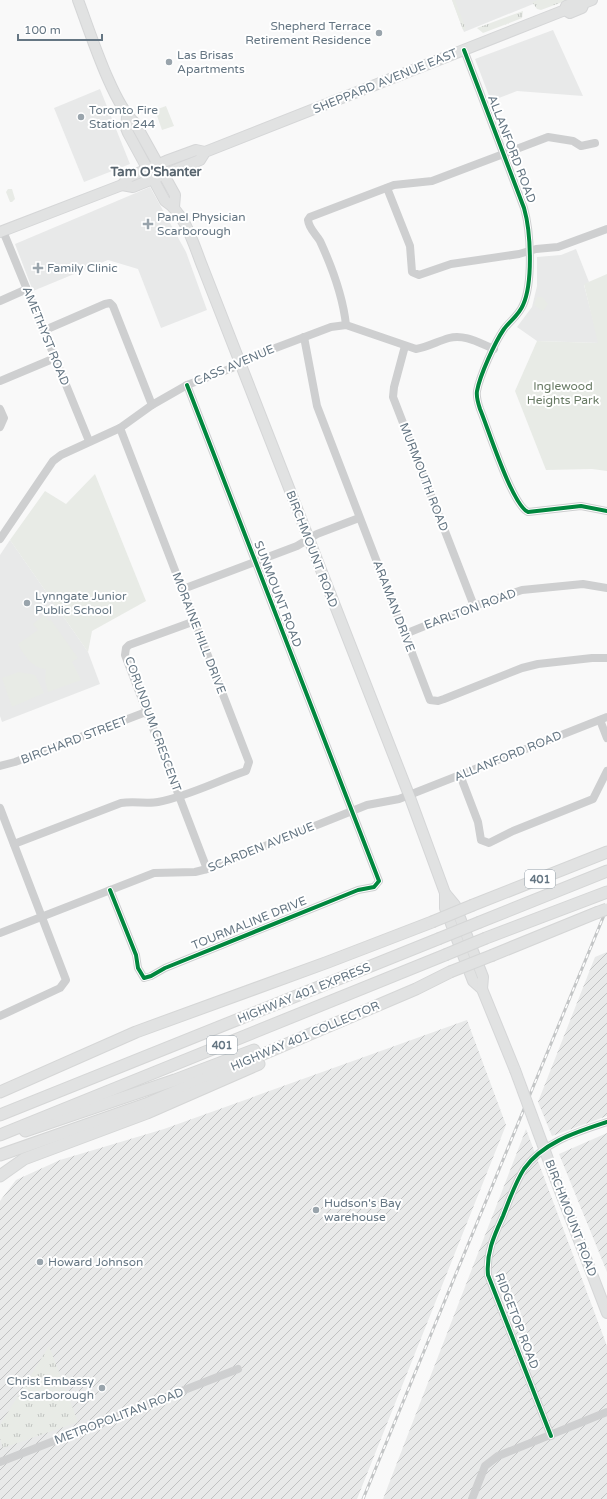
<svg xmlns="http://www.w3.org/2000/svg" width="607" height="1499" font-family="'Varela Round',sans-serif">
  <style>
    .built { fill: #e8e9e9 }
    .industrial { fill: url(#industrial-furrows) }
    .grass { fill: url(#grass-tufts) }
    .green { fill: #e8ebe6 }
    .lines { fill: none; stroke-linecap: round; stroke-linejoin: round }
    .major-casing { stroke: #d5d6d7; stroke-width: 12 }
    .highway-casing { stroke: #d5d6d6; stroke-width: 13 }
    .minor { stroke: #cecfd0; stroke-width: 8 }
    .major { stroke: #e1e2e2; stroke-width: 10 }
    .highway { stroke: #e1e2e2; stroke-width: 11 }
    .rail-casing { stroke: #c3c5c6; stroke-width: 3 }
    .rail { stroke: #fff; stroke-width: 1.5; stroke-dasharray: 4.5; stroke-linecap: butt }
    .major-bridge-casing { stroke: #d5d6d7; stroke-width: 12; stroke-linecap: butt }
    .highway-bridge-casing { stroke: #d5d6d6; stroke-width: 13; stroke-linecap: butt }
    .major-bridge { stroke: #e1e2e2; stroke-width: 10 }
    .highway-bridge { stroke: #e1e2e2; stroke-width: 11 }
    .cycleway-casing { stroke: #fff; stroke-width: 6 }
    .cycleway { stroke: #00873e; stroke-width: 4 }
    .poi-dot { fill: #99a4ac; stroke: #fff; stroke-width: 1.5 }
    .labels { text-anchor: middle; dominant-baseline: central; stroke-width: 4; stroke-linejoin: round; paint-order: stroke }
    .shield { fill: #fff; stroke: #939fa8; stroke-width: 1 }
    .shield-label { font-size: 11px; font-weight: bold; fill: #657683 }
    .poi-label { font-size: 12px; fill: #657683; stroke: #fff; text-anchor: start }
    .street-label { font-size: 12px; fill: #657683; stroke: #fff }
    .park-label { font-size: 12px; fill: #687a64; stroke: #fff }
    .neighbourhood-label { font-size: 13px; font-weight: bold; fill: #57646e; stroke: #fff }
  </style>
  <defs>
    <pattern id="industrial-furrows" width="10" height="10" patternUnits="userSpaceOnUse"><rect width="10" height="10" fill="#e8e9e9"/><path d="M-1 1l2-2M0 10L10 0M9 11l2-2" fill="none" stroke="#c0c1c2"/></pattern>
    <pattern id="grass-tufts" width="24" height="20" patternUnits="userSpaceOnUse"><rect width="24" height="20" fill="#e8ebe6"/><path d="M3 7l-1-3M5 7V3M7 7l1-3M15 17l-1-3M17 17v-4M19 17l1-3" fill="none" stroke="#c0c3c0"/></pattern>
  </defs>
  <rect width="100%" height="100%" fill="#f9f9f9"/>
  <g class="built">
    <polygon points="452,0 543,0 464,32"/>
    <polygon points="553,30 583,96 517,91 491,101 475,59"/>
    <polygon points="100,89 130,164 84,182 54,108"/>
    <polygon points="150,187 186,252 207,310 161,328 138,269 108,260 33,291 15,244"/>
    <polygon points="576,249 589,282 584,285 599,343 537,341 517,327 532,307 537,286 537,257 561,255"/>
    <polygon points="10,540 88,652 100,684 2,722 0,716 0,555"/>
  </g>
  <g class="industrial">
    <polygon points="607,952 607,1116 552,1136 538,1102 595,957"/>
    <polygon points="467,1020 506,1125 357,1499 0,1499 0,1201 16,1180 60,1160 164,1129"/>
    <polygon points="526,1129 607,1346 607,1499 383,1499"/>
    <polygon points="607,1133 607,1272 559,1154"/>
  </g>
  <g class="grass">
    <polygon points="452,0 455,0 466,29 463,30"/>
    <polygon points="538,0 568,0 541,10 537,9 532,2"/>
    <polygon points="523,11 522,18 517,20 483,33 477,28"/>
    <polygon points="49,1346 78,1422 3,1448 0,1438 0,1425"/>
  </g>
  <g class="green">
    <polygon points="166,106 174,126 162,130 155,110"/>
    <polygon points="8,189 12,189 15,199 12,202 10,202 6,192"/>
    <polygon points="607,274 607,471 592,469 546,470 515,391 537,341 598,343 584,284"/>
    <polygon points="537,297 542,297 548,304 543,311 534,305"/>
    <polygon points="95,474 146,601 92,631 88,652 10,540 45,491 66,504"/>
    <path d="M44,615L49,621L51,620L78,658L72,662L81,680L48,692L45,680L46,669C33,669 23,654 18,644L38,630L33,624Z"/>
    <polygon points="19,672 35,675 44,693 12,707 2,678"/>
  </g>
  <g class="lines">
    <g class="major-casing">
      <g id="major">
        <path d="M78,0C89,29 113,105 135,123L175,195L174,207"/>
        <polyline points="565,10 566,6 579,1 584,3"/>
        <path d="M127,117L126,128L128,133L165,201C186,214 194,246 203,268L409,795L445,893V908L473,981L482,989L515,1070"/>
        <polyline points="122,185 133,187 200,160 205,152 565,10 570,13 582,8 584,3 592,0"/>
        <polyline points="0,232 122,185 129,177 166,161 196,150 205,152"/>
        <polyline points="445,893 455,905 483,977 482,989"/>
        <polyline points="555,1178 607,1313"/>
      </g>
    </g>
    <g class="highway-casing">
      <g id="highway">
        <polyline points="473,905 607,852"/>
        <polyline points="480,922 607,871"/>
        <polyline points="486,938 607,892"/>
        <polyline points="493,955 596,913"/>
        <polyline points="0,1092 136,1032 328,962 432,922"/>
        <polyline points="0,1115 438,939"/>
        <polyline points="25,1131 175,1080 254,1050"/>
        <polyline points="0,1135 445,955"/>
        <polyline points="0,1155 146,1104 416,989 450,972"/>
        <polyline points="0,1176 24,1159 147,1113 259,1064"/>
      </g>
    </g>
    <g class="minor">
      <path d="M464,50L524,208C531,232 533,283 523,305C519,315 510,321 504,329C495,342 480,375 477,391C476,397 478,403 480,409C488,428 512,505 528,512L581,506L607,511"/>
      <polyline points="387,188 410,246 412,272 419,275 451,264 519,254 536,249 558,247 607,229"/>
      <polyline points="3,231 89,441"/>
      <polyline points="0,301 27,289"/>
      <path d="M346,325C343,297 332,267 320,241C316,234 309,229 308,220L310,217L394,185L432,181L548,137L573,141L581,146L595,143"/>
      <polyline points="45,330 105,304 110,303 113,306 152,405"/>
      <polyline points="304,337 317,406 430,700 438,701 444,699 522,668 538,664 592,658 607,658"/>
      <polyline points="405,346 394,387 393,397 474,606"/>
      <polyline points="0,381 55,358"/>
      <polyline points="0,409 4,418 0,427"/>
      <path d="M0,539L53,461L61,455L120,428L152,405L187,385L232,368L249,358L331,327L346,325L416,349C428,347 438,341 449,338C465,334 479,343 494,349"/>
      <polyline points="183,589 297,546 317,534 359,518"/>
      <polyline points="195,621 129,645 126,648 125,655 207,869"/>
      <polyline points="405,634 474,606 522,590 583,584 607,588"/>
      <polyline points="600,720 607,738"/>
      <polyline points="0,766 15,762 146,712"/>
      <polyline points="460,775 478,822 481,840 489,843 513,831 593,799 607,771"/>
      <polyline points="0,808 66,980 60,988 0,1016"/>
      <path d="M14,844L121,803C133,801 148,804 158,802C189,796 217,781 246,771L249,762L120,428"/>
      <polyline points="110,890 136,955 138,968 144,978 151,976 165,968 358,890 374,887 379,881 187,385"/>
      <polyline points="0,933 154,873 195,872 207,869 367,805 399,799 607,717"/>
      <path d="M551,1436L488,1275C486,1253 494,1236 503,1216C509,1201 515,1183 524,1169C543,1142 577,1132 607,1122"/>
      <polyline points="0,1462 238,1369"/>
      <polyline points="472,1499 485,1466 498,1456 607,1412"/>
    </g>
    <use href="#major" class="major"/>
    <use href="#highway" class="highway"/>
    <g class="rail-casing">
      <polyline id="rail" points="363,1499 607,908"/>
    </g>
    <use href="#rail" class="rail"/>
    <g class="major-bridge-casing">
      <polyline id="major-bridge" points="515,1070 555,1178"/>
    </g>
    <g class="highway-bridge-casing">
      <g id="highway-bridge">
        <polyline points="596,913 607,909"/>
        <polyline points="432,922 473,905"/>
        <polyline points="438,939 480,922"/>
        <polyline points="445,955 486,938"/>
        <polyline points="450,972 493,955"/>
      </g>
    </g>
    <use href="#major-bridge" class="major-bridge"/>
    <use href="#highway-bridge" class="highway-bridge"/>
    <g class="cycleway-casing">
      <g id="cycleway">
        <path d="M464,50L524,208C531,232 533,283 523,305C519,315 510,321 504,329C495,342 480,375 477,391C476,397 478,403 480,409C488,428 512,505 528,512L581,506L607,511"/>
        <polyline points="110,890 136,955 138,968 144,978 151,976 165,968 358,890 374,887 379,881 187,385"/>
        <path d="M551,1436L488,1275C486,1253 494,1236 503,1216C509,1201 515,1183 524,1169C543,1142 577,1132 607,1122"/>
      </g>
    </g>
    <use href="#cycleway" class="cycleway"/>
  </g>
  <g class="poi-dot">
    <circle cx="379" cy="33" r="4"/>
    <circle cx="169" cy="62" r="4"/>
    <circle cx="81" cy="117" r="4"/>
    <path d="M146 218h4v4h4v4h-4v4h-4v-4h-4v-4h4z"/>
    <path d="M36 262h4v4h4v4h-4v4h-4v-4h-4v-4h4z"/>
    <circle cx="27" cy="603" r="4"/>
    <circle cx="316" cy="1210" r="4"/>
    <circle cx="40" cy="1262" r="4"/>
    <circle cx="102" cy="1388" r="4"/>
  </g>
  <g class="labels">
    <g class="shield">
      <rect x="525" y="870" width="30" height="18" rx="3"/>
      <rect x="207" y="1036" width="30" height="18" rx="3"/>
    </g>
    <g class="shield-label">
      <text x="540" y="879">401</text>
      <text x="222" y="1045">401</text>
    </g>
    <g class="poi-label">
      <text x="371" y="26" text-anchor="end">Shepherd Terrace<tspan x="371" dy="14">Retirement Residence</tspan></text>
      <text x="177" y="55">Las Brisas<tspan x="177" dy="14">Apartments</tspan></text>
      <text x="89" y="110">Toronto Fire<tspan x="89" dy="14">Station 244</tspan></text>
      <text x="157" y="217">Panel Physician<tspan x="157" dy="14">Scarborough</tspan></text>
      <text x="47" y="268">Family Clinic</text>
      <text x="35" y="596">Lynngate Junior<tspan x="35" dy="14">Public School</tspan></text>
      <text x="324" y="1203">Hudson's Bay<tspan x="324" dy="14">warehouse</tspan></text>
      <text x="48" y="1262">Howard Johnson</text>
      <text x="94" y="1381" text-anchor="end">Christ Embassy<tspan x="94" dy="14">Scarborough</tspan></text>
    </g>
    <g class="street-label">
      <text transform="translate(385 81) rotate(-22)">SHEPPARD AVENUE EAST</text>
      <text transform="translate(512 149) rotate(69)">ALLANFORD ROAD</text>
      <text transform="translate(46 336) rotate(68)">AMETHYST ROAD</text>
      <text transform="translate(234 365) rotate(-23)">CASS AVENUE</text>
      <text transform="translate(424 477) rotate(69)">MURMOUTH ROAD</text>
      <text transform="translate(312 549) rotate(69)">BIRCHMOUNT ROAD</text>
      <text transform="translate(278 594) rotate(69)">SUNMOUNT ROAD</text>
      <text transform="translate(394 606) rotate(69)">ARAMAN DRIVE</text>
      <text transform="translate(470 609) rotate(-20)">EARLTON ROAD</text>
      <text transform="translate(199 633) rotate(69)">MORAINE HILL DRIVE</text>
      <text transform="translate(153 724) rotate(70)">CORUNDUM CRESCENT</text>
      <text transform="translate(74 740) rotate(-21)">BIRCHARD STREET</text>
      <text transform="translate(508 756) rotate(-22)">ALLANFORD ROAD</text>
      <text transform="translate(261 847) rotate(-22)">SCARDEN AVENUE</text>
      <text transform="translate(249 923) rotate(-22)">TOURMALINE DRIVE</text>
      <text transform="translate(304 993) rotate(-22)">HIGHWAY 401 EXPRESS</text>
      <text transform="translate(305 1036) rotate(-23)">HIGHWAY 401 COLLECTOR</text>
      <text transform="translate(571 1218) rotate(69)">BIRCHMOUNT ROAD</text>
      <text transform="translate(517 1321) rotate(69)">RIDGETOP ROAD</text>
      <text transform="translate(119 1416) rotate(-21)">METROPOLITAN ROAD</text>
    </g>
    <g class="park-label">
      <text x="563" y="386">Inglewood<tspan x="563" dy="14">Heights Park</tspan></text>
    </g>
    <g class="neighbourhood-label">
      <text x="156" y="172">Tam O'Shanter</text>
    </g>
  </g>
  <path d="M18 34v6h84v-6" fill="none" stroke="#657683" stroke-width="2"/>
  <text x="24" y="34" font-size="12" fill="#657683" stroke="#ffffff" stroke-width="3" paint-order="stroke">100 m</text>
</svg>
